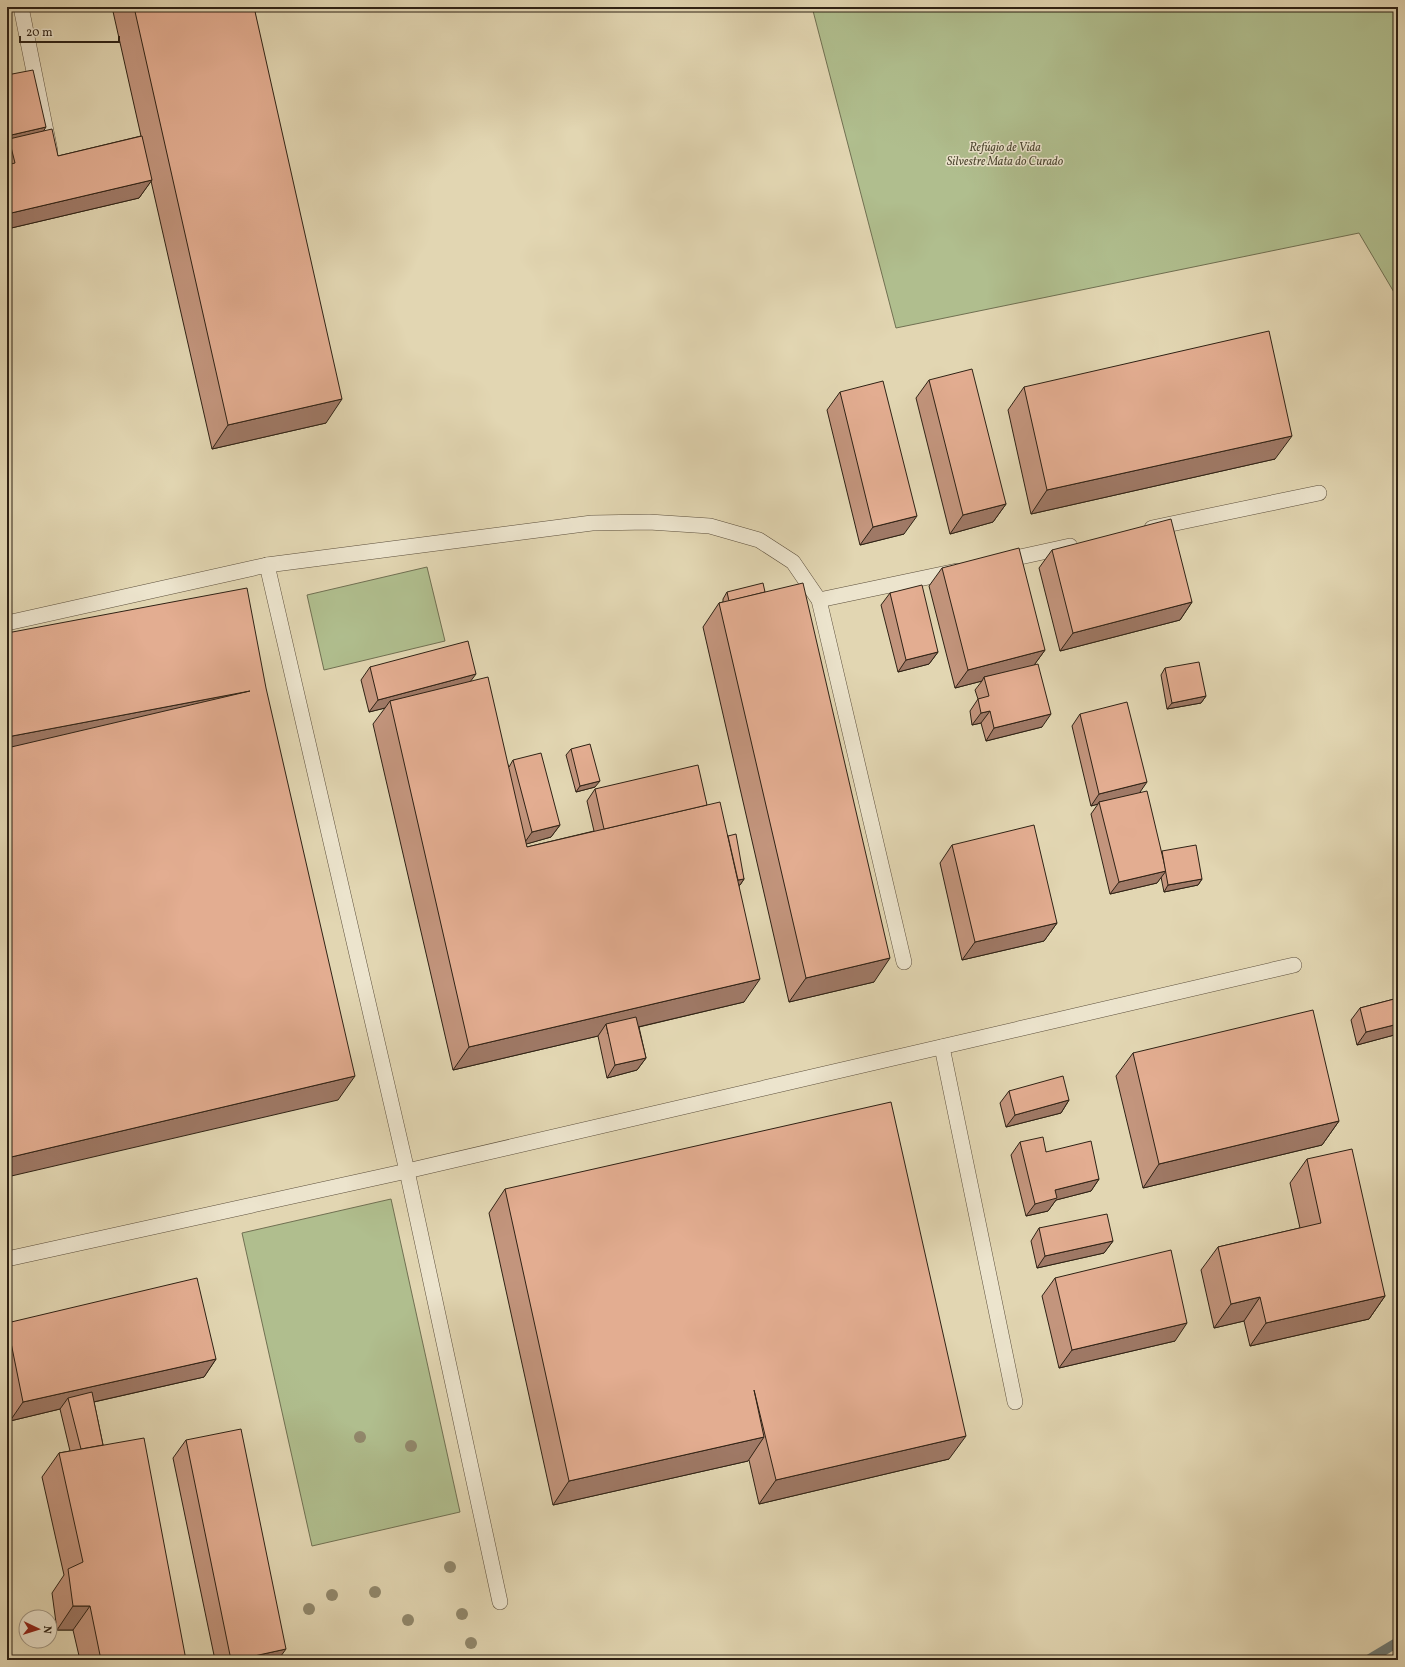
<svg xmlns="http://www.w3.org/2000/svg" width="1405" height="1667" font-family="Vollkorn,serif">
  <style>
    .green { fill: #b0be8e; stroke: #707052 }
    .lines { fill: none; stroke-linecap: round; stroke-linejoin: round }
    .stream { stroke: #6f7b76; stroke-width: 10 }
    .service-casing { stroke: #5c4f3c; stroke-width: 16 }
    .service { stroke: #ece4cd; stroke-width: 15 }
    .tree { fill: #91886c }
    .wall { fill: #c3957d; stroke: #2f2215 }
    .shaded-wall { fill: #9f7966; stroke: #2f2215 }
    .building { fill: #e3ad91; stroke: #2f2215 }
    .labels { text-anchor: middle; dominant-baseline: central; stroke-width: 3; stroke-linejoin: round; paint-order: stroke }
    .park-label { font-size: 12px; font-style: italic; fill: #4f4933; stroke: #ece4cd }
  </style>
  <rect width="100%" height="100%" fill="#e2d6b2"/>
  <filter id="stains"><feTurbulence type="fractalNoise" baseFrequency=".005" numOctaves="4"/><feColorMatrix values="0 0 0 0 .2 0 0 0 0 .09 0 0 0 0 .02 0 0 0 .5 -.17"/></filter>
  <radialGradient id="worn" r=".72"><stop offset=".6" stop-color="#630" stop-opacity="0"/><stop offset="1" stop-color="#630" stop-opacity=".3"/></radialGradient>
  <g class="green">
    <polygon points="812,7 1398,7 1398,299 1359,233 896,328"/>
    <polygon points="427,567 445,641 324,670 307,595"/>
    <polygon points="391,1199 460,1512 312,1546 242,1233"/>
  </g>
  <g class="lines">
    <polyline class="stream" points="1368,1660 1398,1642"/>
    <g class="service-casing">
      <g id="service">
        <polyline points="21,7 50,151"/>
        <polyline points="1152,528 1319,493"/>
        <polyline points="1002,561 1070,546"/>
        <polyline points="267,565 592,523 649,522 710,526 759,540 793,562 819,600 904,962"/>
        <polyline points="819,600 957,571"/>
        <polyline points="7,623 267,565 407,1171 500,1602"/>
        <polyline points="942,1047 1015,1402"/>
        <polyline points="7,1259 407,1171 1294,965"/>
      </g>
    </g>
    <use href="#service" class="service"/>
  </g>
  <g class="tree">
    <circle cx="360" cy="1437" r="6"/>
    <circle cx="411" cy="1446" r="6"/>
    <circle cx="450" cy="1567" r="6"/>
    <circle cx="375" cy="1592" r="6"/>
    <circle cx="332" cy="1595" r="6"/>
    <circle cx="309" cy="1609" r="6"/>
    <circle cx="462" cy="1614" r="6"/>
    <circle cx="408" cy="1620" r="6"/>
    <circle cx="471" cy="1643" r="6"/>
  </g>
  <g class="wall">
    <polygon points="112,7 254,7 326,423 212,449 151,181 139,198 7,229 7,75 43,131 58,156 141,136"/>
    <polygon points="929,380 1006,504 993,522 950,534 916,398"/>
    <polygon points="1024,387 1275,459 1031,514 1008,410"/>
    <polygon points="840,392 904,534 860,545 827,410"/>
    <polygon points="1052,550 1192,602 1180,620 1060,651 1039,568"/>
    <polygon points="942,568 1045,650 1034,665 1042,727 986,741 981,723 972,725 970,711 978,699 975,690 982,681 955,688 929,586"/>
    <polygon points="727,592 874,982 789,1002 703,627 719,603 723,602 723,599"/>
    <polygon points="890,593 938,652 929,664 898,672 881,605"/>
    <polygon points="370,667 470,682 509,767 513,760 560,825 551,837 526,844 527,847 594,831 587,801 595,789 707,805 728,836 744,879 740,885 739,885 744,1002 639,1027 646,1058 637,1070 607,1078 598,1036 453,1070 373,724 385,708 369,712 361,680"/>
    <polygon points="1165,668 1206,696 1201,703 1167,709 1161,675"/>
    <polygon points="1080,714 1140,792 1161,852 1202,879 1198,885 1164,892 1161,877 1157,883 1110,894 1091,814 1098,804 1091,806 1072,726"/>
    <polygon points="571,749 595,787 576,792 566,755"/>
    <polygon points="952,845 1057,923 1044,941 962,960 940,863"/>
    <polygon points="1398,998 1398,1034 1357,1045 1351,1020 1360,1008"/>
    <polygon points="1133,1053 1339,1121 1322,1145 1143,1188 1116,1076"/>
    <polygon points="1009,1091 1069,1100 1061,1113 1006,1127 1000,1103"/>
    <polygon points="1020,1142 1046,1152 1099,1179 1091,1191 1056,1200 1048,1211 1026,1216 1011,1155"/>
    <polygon points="1307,1159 1385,1296 1369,1319 1250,1346 1244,1321 1214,1328 1201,1270 1218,1247 1300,1228 1290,1183"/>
    <polygon points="505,1189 949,1459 759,1504 749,1460 748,1461 553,1505 489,1213"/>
    <polygon points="1039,1228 1113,1241 1104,1253 1037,1268 1031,1241"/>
    <polygon points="1055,1278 1175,1341 1059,1368 1042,1296"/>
    <polygon points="7,1323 216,1359 204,1377 94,1402 103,1445 186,1660 80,1660 73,1630 57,1630 52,1593 64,1575 42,1477 59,1453 70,1451 60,1409 10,1421 7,1405"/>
    <polygon points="186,1440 278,1660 215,1660 173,1458"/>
  </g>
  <g class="shaded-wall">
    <polygon points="46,127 38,140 9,139 7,143 7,136"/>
    <polygon points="152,180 139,198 7,229 7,214"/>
    <polygon points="342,399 326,423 212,449 228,425"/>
    <polygon points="1292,436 1275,459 1031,514 1047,490"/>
    <polygon points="1006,504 993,522 950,534 963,515"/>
    <polygon points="917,516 904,534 860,545 873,527"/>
    <polygon points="1192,602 1180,620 1060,651 1073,633"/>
    <polygon points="1045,650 1032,668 984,677 982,681 955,688 968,670"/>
    <polygon points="938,652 929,664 898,672 906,660"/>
    <polygon points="476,674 467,686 390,701 385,708 369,712 378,700"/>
    <polygon points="250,691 7,757 7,737"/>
    <polygon points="1206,696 1201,703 1167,709 1172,703"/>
    <polygon points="990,711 981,723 972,725 981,713"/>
    <polygon points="1051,714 1042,727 986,741 994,728"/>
    <polygon points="600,781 595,787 576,792 580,786"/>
    <polygon points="1147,782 1138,795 1099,802 1098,804 1091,806 1099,794"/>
    <polygon points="560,825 551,837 523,845 532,832"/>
    <polygon points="1166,871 1157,883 1110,894 1119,882"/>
    <polygon points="744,879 740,885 718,889 722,883"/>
    <polygon points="1202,879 1198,885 1164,892 1168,885"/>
    <polygon points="1057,923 1044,941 962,960 975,942"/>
    <polygon points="890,958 874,982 789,1002 806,978"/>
    <polygon points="760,979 744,1002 608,1034 606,1024 598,1036 453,1070 469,1047"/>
    <polygon points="1398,1024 1398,1034 1357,1045 1366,1032"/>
    <polygon points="646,1058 637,1070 607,1078 615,1065"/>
    <polygon points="355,1076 338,1100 7,1177 7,1158"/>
    <polygon points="1069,1100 1061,1113 1006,1127 1015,1115"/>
    <polygon points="1339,1121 1322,1145 1143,1188 1159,1164"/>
    <polygon points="1099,1179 1091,1191 1056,1200 1048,1211 1026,1216 1035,1204 1055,1190"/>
    <polygon points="1113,1241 1104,1253 1037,1268 1045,1256"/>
    <polygon points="1385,1296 1369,1319 1250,1346 1266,1323"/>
    <polygon points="1260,1297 1244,1321 1214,1328 1231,1304"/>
    <polygon points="1187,1323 1175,1341 1059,1368 1072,1350"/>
    <polygon points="216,1359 204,1377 71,1407 68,1398 60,1409 10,1421 23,1402"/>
    <polygon points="966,1436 949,1459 759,1504 776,1480"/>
    <polygon points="764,1437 748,1461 553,1505 569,1481"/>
    <polygon points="73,1606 90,1606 73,1630 57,1630"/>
    <polygon points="286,1649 278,1660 236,1660"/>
  </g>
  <g class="building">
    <polygon points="134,7 254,7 342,399 228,425"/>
    <polygon points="33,70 46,127 7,136 7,75"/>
    <polygon points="52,129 58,156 142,136 152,180 7,214 7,165 15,163 9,139"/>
    <polygon points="1269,331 1292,436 1047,490 1024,387"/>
    <polygon points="972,369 1006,504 963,515 929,380"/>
    <polygon points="883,381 917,516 873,527 840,392"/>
    <polygon points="1171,519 1192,602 1073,633 1052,550"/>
    <polygon points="1019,548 1045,650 968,670 942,568"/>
    <polygon points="763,583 765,592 729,601 727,592"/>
    <polygon points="803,583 890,958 806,978 719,603"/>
    <polygon points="922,585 938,652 906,660 890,593"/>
    <polygon points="247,588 266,688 355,1076 7,1158 7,748 250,691 7,737 7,633"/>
    <polygon points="468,641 476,674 378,700 370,667"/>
    <polygon points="1199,662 1206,696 1172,703 1165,668"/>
    <polygon points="1038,664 1051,714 994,728 990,711 981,713 978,699 989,696 984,677"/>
    <polygon points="488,677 527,847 720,802 760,979 469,1047 390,701"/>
    <polygon points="1127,702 1147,782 1099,794 1080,714"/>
    <polygon points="590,744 600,781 580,786 571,749"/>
    <polygon points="541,753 560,825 532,832 513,760"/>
    <polygon points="698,765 707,805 604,829 595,789"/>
    <polygon points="1147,791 1166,871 1119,882 1099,802"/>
    <polygon points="1034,825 1057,923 975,942 952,845"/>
    <polygon points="736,834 744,879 738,880 728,836"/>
    <polygon points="1196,845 1202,879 1168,885 1162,851"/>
    <polygon points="1398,998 1398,1024 1366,1032 1360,1008"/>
    <polygon points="1313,1010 1339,1121 1159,1164 1133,1053"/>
    <polygon points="636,1017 646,1058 615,1065 606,1024"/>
    <polygon points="1063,1076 1069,1100 1015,1115 1009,1091"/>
    <polygon points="891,1102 966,1436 776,1480 754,1390 764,1437 569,1481 505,1189"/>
    <polygon points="1043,1137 1046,1152 1091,1141 1099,1179 1055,1190 1057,1198 1035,1204 1020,1142"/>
    <polygon points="1352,1149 1385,1296 1266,1323 1260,1297 1231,1304 1218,1247 1321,1223 1307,1159"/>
    <polygon points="1107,1214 1113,1241 1045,1256 1039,1228"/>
    <polygon points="1171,1250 1187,1323 1072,1350 1055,1278"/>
    <polygon points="197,1278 216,1359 23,1402 7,1323"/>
    <polygon points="92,1392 103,1445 81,1449 68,1398"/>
    <polygon points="241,1429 286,1649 236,1660 231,1660 186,1440"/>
    <polygon points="144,1438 186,1660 101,1660 90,1606 73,1606 68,1569 83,1562 59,1453"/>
  </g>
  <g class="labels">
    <g class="park-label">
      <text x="1005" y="148">Refúgio de Vida<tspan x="1005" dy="14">Silvestre Mata do Curado</tspan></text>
    </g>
  </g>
  <rect width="1405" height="1667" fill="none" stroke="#e2d6b2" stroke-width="24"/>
  <rect x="8" y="8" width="1389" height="1651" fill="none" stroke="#2f2215" stroke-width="2"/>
  <rect x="12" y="12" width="1381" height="1643" fill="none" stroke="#2f2215"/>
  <g transform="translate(38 1629) rotate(94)"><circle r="19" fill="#ece4cd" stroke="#a09683"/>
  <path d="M0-3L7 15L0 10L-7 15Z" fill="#8f2418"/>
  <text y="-6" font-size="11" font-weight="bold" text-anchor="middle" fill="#2f2215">N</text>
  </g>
  <path d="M20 36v6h99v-6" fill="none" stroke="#2f2215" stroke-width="2"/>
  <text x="26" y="36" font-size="12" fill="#2f2215" stroke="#ece4cd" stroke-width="3" paint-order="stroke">20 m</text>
  <rect width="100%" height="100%" filter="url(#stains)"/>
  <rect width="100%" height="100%" fill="url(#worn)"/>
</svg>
